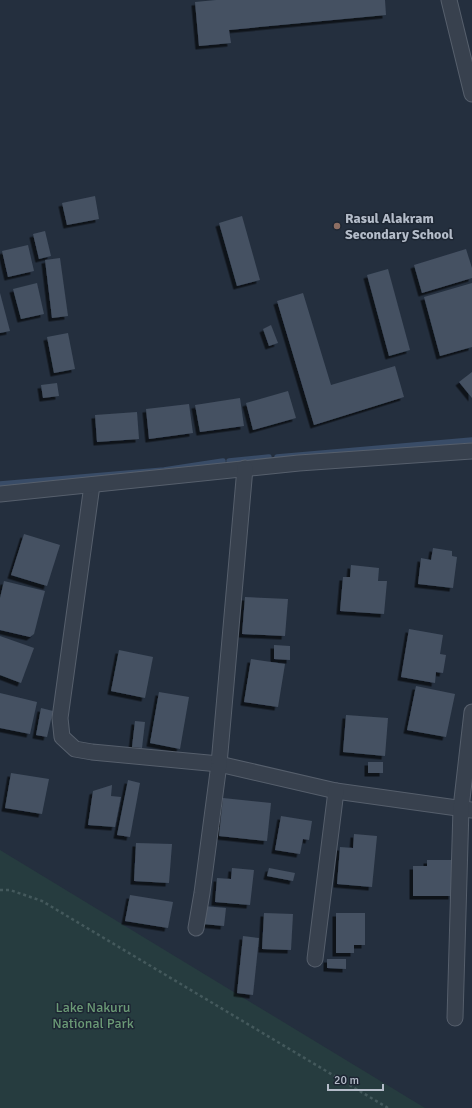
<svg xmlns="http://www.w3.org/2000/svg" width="472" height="1108" font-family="Signika,sans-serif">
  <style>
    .green { fill: #263c3f }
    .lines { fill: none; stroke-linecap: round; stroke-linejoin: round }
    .stream { stroke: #394c67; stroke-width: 5.5 }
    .building { fill: #455162; filter: url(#shadow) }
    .minor-casing { stroke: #565f6c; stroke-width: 17 }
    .path { stroke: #44595c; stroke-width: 2.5; stroke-dasharray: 3 3; stroke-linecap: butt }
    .minor { stroke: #38414e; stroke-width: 15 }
    .education-dot { fill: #8d6e63; stroke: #1d2633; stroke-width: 1.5 }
    .labels { text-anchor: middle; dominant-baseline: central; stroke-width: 3; stroke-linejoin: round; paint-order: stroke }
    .poi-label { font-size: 14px; font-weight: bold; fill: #b4bcc9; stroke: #1d2633; text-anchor: start }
    .park-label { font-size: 14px; fill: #6b9a76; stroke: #1d2633 }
  </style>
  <defs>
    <filter id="shadow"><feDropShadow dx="-3.5" dy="3.5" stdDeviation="0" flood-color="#0009"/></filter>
  </defs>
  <rect width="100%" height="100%" fill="#242f3e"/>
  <polygon class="green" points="0,850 425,1108 0,1108"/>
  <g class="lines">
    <g class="stream">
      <polyline points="277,457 472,440"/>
      <polyline points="229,461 269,457"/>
      <polyline points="0,484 164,470 223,461"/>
    </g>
  </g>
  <g class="building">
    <polygon points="216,0 385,0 386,15 229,30 231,43 199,46 195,2"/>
    <polygon points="95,196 99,219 67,225 62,203"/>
    <polygon points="242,216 260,280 237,286 219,223"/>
    <polygon points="45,231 51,256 39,259 33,234"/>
    <polygon points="28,245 34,271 8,277 2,251"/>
    <polygon points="466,249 472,268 472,278 422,293 414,265"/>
    <polygon points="60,258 68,316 52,318 45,260"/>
    <polygon points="388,269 410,350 389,356 367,275"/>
    <polygon points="37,283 44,314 21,319 13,289"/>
    <polygon points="472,283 472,347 440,356 424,297"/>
    <polygon points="0,293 10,331 0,333"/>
    <polygon points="303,293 331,385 395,366 404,397 314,425 277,301"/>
    <polygon points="271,325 278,343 269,346 263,329"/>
    <polygon points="68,333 75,369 54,373 47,337"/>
    <polygon points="472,372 472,398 459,382"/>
    <polygon points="57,383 59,396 43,398 41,385"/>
    <polygon points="288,391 296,418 253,430 246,403"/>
    <polygon points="240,398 244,426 200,432 195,405"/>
    <polygon points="189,404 193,433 149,439 146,409"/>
    <polygon points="137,412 139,439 97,442 95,415"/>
    <polygon points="24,534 60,545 47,586 11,575"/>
    <polygon points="433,548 452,551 452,556 457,557 453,588 418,584 421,558 431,560"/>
    <polygon points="351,565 379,568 378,581 387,581 384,614 340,611 343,577 350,577"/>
    <polygon points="4,581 45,591 34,634 30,637 0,630 0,598"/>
    <polygon points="245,597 288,599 285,636 242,634"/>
    <polygon points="409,629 443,635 440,654 446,655 443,673 436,672 435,683 401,677"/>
    <polygon points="0,636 34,648 21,683 0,675"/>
    <polygon points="274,645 290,646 290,660 274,659"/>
    <polygon points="119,650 153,657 145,698 111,691"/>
    <polygon points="251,659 285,664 278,707 244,702"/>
    <polygon points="416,686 455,694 446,737 407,730"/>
    <polygon points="159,692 189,697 180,749 150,743"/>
    <polygon points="0,693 37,702 30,734 0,728"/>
    <polygon points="41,708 53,711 47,737 36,735"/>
    <polygon points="346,715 388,718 385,756 343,752"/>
    <polygon points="135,721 145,722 142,748 132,747"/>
    <rect x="368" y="762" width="15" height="11"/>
    <polygon points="11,773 49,779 42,814 5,808"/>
    <polygon points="128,780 140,783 130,837 117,835"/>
    <polygon points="112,785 111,796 121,797 115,827 88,825 93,791"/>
    <polygon points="223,798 271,803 267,841 219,836"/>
    <polygon points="281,816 312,821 309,840 303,839 300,854 275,850"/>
    <polygon points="354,834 377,836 372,887 337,884 340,847 353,848"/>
    <polygon points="136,843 172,844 169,883 134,881"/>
    <polygon points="427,860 452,860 452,896 413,896 413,866 427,866"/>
    <polygon points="232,868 254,870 250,905 215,902 217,878 231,879"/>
    <polygon points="269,868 295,873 293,881 267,876"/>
    <polygon points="130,895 173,902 168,928 125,921"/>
    <polygon points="204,906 226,908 224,926 203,924"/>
    <polygon points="264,913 293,914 291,950 262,949"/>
    <polygon points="336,913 365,913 365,945 354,945 354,953 336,953"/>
    <polygon points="243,936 259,938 253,995 237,993"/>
    <polygon points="327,959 346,959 346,969 327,968"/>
  </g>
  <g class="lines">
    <g class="minor-casing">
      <g id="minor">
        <polyline points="449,0 472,94"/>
        <polyline points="92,485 60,718 62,737 75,749 92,752 219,764 336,791 472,810"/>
        <polyline points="0,494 299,463 472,451"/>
        <polyline points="196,928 202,893 219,764 245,468"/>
        <polyline points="315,959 336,791"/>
        <polyline points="455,1018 461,808 472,712"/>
      </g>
    </g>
    <polyline class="path" points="0,890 10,890 42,901 388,1108"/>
    <use href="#minor" class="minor"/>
  </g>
  <circle class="education-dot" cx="337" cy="226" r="4"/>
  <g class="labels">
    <g class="poi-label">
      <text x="345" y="218">Rasul Alakram<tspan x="345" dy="16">Secondary School</tspan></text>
    </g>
    <g class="park-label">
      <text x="93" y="1007">Lake Nakuru<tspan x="93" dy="16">National Park</tspan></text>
    </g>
  </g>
  <path d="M328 1084v6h55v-6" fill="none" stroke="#b4bcc9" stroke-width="2"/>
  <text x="334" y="1084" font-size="12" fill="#b4bcc9" stroke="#1d2633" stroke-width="3" paint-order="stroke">20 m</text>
</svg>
